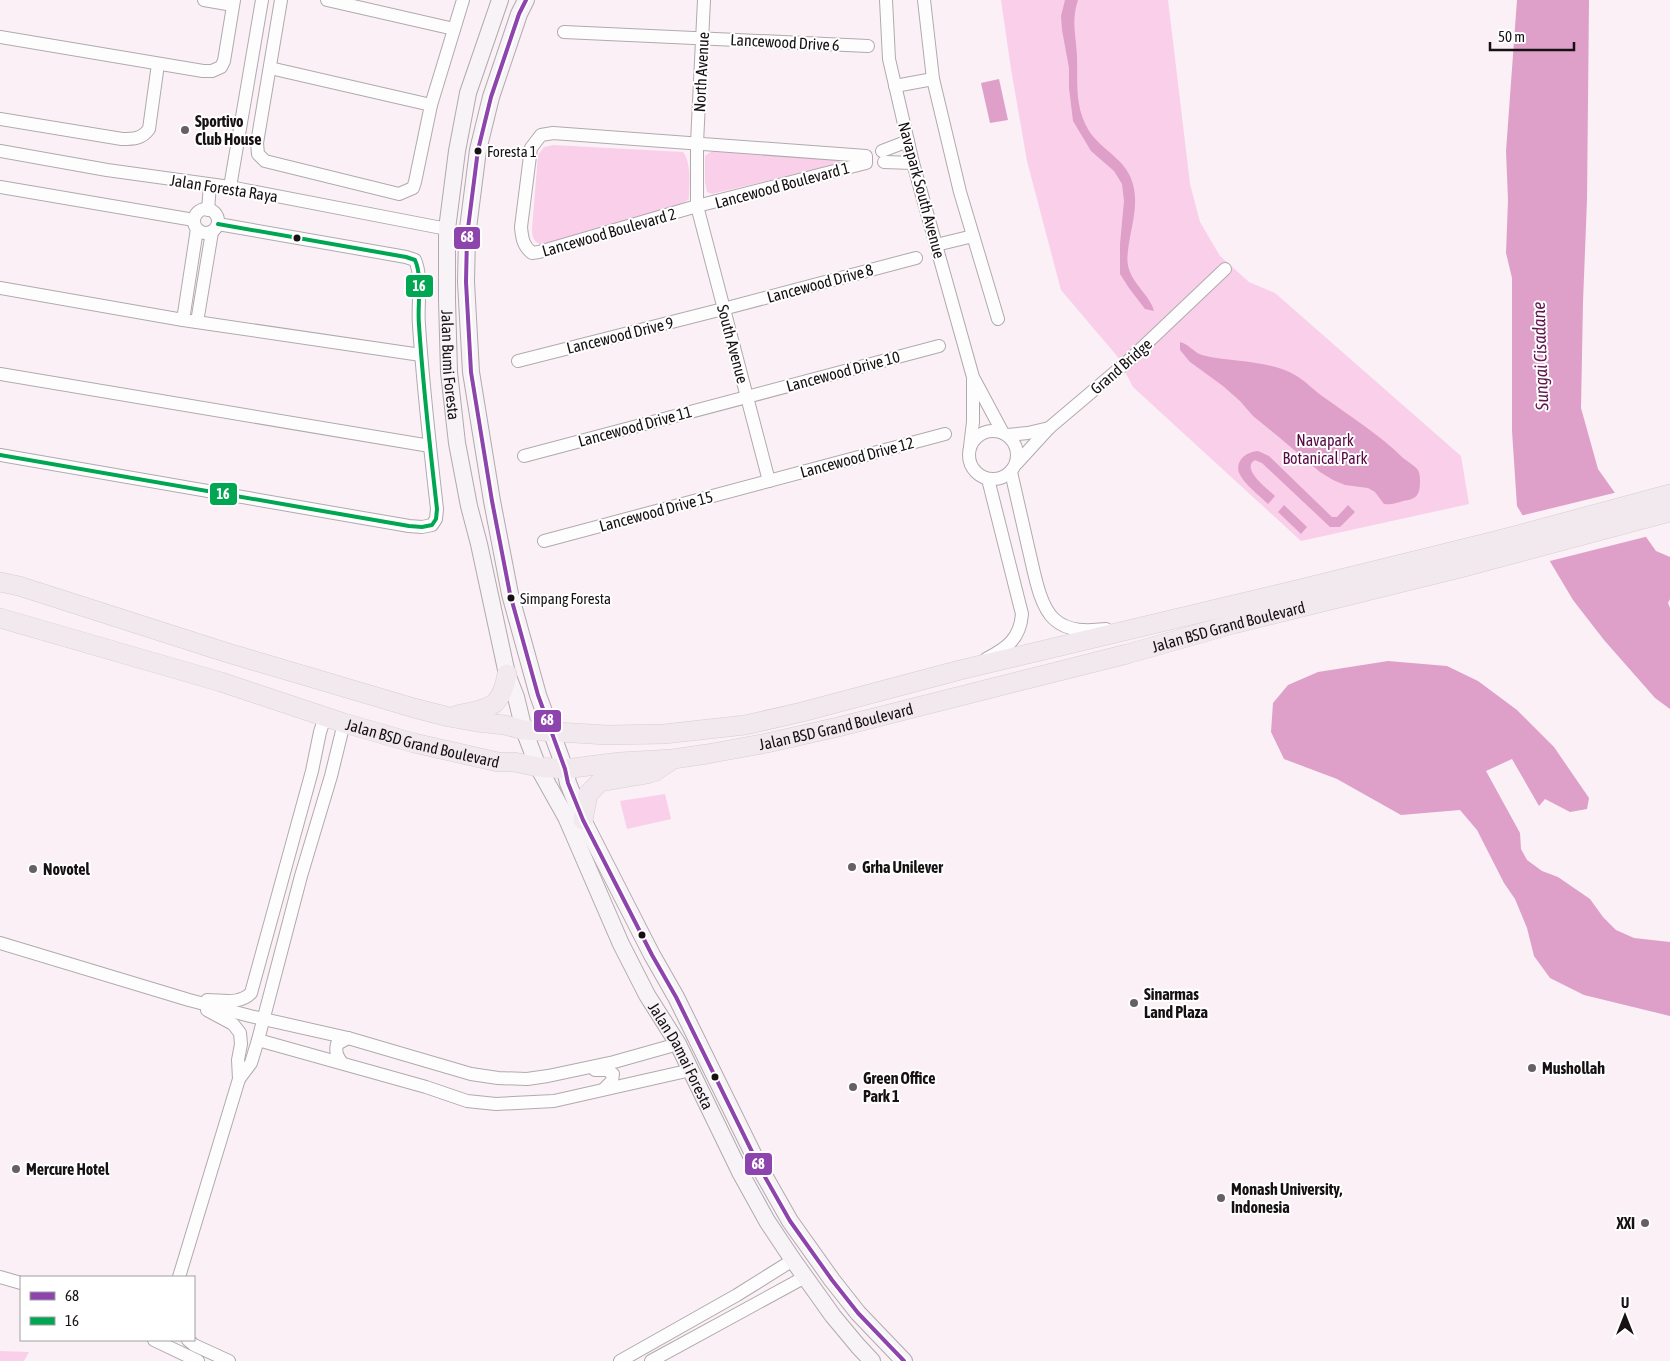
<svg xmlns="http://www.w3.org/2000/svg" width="1670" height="1361" font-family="'Asap Condensed',sans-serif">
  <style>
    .green { fill: #facfea }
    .water { fill: #dea0c8 }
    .pier { fill: #faf0f6 }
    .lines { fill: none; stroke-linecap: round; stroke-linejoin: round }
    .street-casing { stroke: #b0aaad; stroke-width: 14 }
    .secondary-casing { stroke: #b0aaad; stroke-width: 18 }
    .primary-casing { stroke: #d4ced1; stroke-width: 20 }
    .street { stroke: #fefdfe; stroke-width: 12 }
    .secondary { stroke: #f8f3f6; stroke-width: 16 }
    .primary { stroke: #f2e9ee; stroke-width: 19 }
    .bus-1-casing { stroke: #fff; stroke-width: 8 }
    .bus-2-casing { stroke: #fff; stroke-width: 8 }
    .bus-1 { stroke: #8e44ad; stroke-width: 4 }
    .bus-2 { stroke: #00a651; stroke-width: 4 }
    .poi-dot { fill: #665f63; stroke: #fff; stroke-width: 2 }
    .bus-dot { fill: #171114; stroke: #fff; stroke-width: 2 }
    .labels { text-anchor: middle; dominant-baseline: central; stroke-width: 4; stroke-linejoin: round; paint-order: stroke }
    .bus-label { font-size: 15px; fill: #171114; stroke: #fff; text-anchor: start }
    .street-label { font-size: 16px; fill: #171114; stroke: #fff }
    .poi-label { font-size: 16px; font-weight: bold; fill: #171114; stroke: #fff; text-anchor: start }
    .park-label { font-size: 16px; fill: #570944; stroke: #fff }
    .water-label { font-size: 18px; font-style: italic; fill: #62164e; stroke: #fff }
    .line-badge { stroke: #fff; stroke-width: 2 }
    .badge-label { font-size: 14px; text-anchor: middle; font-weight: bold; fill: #fff }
  </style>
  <rect width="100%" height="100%" fill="#faf0f6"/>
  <g class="green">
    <polygon points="1001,0 1168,0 1190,184 1200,222 1220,256 1249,282 1275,293 1461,456 1469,504 1301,541 1133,387 1117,356 1061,290 1027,161 1011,69"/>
    <path d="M553,145L683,152C692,164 689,184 689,199L682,204L544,246C535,243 532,239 532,229L538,155L544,147Z"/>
    <polygon points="712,151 838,158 840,160 838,164 712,194 707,192 705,182 705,156"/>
    <polygon points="665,794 671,819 627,829 620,801"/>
    <polygon points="0,1351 29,1352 24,1361 0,1361"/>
  </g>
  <g class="water">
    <path d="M1065,0H1078C1071,21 1076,35 1077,56C1078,83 1074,106 1089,131C1100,148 1121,157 1130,176C1140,198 1133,220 1129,243C1128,251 1126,261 1129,269C1133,284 1151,297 1154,311L1145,309L1129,288L1120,274V244L1124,201L1122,184L1114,171L1091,151L1073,121L1069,88V68L1062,30L1061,16Z"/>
    <polygon points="1517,0 1589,0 1587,200 1583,302 1581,408 1598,469 1656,551 1670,557 1670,599 1668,603 1670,608 1670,709 1655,698 1604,640 1573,600 1517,506 1512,431 1512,278 1506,253 1508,200 1506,151"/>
    <polygon points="999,79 1008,120 990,123 981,83"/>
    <path d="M1180,342C1189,344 1193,352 1202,355C1233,363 1266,359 1295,375C1306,381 1314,391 1325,398C1351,417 1380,435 1403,458C1408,462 1414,465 1418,470C1420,474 1420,478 1420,481C1420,496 1416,499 1403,501C1396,503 1392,505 1384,504L1375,492L1368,488L1345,485L1333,480L1320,472L1280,438L1253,416L1240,401L1223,386L1190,362L1180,350Z"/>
    <path d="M1258,451L1269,456L1332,517H1337L1348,505L1355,512L1340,527H1330L1262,463L1255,460C1240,469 1268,489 1275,496L1268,504C1260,496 1249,488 1242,478C1232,465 1243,452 1258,451Z"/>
    <polygon points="1284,505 1307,527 1301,534 1278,512"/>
    <polygon points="1388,661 1447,666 1478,681 1517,710 1554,747 1589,798 1587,809 1570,812 1545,799 1539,806 1512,759 1486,771 1520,833 1521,849 1527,860 1542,871 1558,877 1590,899 1603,917 1616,930 1634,938 1670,942 1670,1016 1584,995 1550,978 1534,956 1527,928 1515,899 1504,883 1477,830 1460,810 1401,815 1337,779 1284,759 1271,732 1273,703 1288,685 1318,672"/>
  </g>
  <polygon class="pier" points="1618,492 1649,536 1546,562 1520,516"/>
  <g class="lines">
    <g class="street-casing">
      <g id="street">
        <polyline points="204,0 233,5"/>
        <polyline points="281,0 257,143 258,154 265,161 399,194 413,188 415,182 431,105 463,0"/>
        <polyline points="327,0 454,29"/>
        <polyline points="704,0 697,143 697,206 769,481"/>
        <polyline points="886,0 889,59 913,163 973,377 1003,433"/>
        <polyline points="924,0 933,79 960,192 998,319"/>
        <polyline points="564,32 868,46"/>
        <polyline points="0,37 203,71 212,71 221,67 224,61 234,0"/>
        <polyline points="270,68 431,105"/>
        <polyline points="895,86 933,79"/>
        <path d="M0,119L122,139C133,139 142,139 149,129L158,64"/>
        <path d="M553,133L866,156V163L697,206L539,252L532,253C523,246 522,238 521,227L531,148L541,135Z"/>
        <polyline points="0,151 107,170 230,187 447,229"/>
        <polyline points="882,151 908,141"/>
        <polyline points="884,162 913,163"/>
        <polyline points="0,187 194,220"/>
        <polyline points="230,187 262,0"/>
        <circle cx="206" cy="221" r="12"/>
        <polyline points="208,210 210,185"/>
        <polyline points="936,245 973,236"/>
        <polyline points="0,288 183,320 421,355"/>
        <polyline points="183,320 197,229"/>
        <polyline points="197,322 212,232"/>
        <polyline points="518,361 723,309 916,258"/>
        <polyline points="0,374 430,446"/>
        <circle cx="993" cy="455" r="24"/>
        <polyline points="1007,435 1028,433 1049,428"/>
        <polyline points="970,447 973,422 973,380"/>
        <path d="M0,455L409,526L422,527L432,525L436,519L437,509C430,448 423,387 419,325C417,305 423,278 415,260L406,257L218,224"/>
        <polyline points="524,456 939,346"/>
        <polyline points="1017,463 1049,428 1127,362 1225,269"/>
        <path d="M1011,472C1017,499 1023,525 1029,551C1034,571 1039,605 1054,619C1068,632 1088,631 1106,629"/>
        <polyline points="544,541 945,434"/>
        <path d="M986,659C1007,648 1020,639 1022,614L988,479"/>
        <polyline points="0,943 189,1000 250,1016 348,1038 471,1074 498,1078 527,1079 548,1076 614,1062 678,1044"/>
        <path d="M207,1000C223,1000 239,1005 251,993L312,771L320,732L325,717"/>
        <polyline points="258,1040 426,1087 467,1101 496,1104 554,1101 691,1070"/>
        <path d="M342,1063C337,1056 335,1052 337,1044L348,1038"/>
        <polyline points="595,1070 607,1070 613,1074 612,1081 604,1089"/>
        <polyline points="239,1079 251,1063 258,1040 301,876 331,776 344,723"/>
        <polyline points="0,1277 21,1283"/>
        <polyline points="179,1277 239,1079 238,1060 241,1044 240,1033 233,1024 207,1010"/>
        <polyline points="154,1340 198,1361"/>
        <polyline points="188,1340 194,1345 229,1361"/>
        <polyline points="620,1361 737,1295 793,1260"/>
        <polyline points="651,1361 805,1277"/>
      </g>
    </g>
    <g class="secondary-casing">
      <g id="secondary">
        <path id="s1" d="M500,0L468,93L457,151L447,229V300L449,372L457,443L469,506L479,544L507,674L516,697L524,730L538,767L566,817L621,944L647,995L678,1044L741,1174L767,1221L793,1260L833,1316L858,1346L872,1361"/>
        <polyline points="526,0 519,14 491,97 478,150 467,236 466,282 471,372 492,501 510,594 538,695 565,769 568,783 583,820 652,955 676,997 761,1170 790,1221 832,1280 858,1313 904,1361"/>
      </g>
    </g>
    <g class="primary-casing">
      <g id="primary">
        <polyline points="0,582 19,586 228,653 414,708 449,717 477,722 505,725 524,730 607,735 664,734 745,725 802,712 960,670 1288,592 1499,540 1670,494"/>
        <path id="s2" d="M0,618L221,682L344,723L414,743L498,762H514L538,767L565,769L620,762L673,759L707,754L767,743L838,727L1127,654L1233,624L1464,567L1670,512"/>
        <path d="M457,715C488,708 501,710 507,674"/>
        <polyline points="583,820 588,794 600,782 647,774 654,772 672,760"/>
      </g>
    </g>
    <use href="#street" class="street"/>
    <use href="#secondary" class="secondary"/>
    <use href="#primary" class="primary"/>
    <g class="bus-1-casing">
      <polyline id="bus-1" points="526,0 519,14 491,97 478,150 467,236 466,282 471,372 492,501 510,594 538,695 565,769 568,783 583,820 652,955 676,997 761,1170 790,1221 832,1280 858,1313 904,1361"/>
    </g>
    <g class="bus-2-casing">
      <path id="bus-2" d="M0,455L409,526L422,527L432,525L436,519L437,509C430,448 423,387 419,325C417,305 423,278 415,260L406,257L218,224"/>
    </g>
    <use href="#bus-1" class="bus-1"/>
    <use href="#bus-2" class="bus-2"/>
  </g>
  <g class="poi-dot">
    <circle cx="185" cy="130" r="5"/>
    <circle cx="852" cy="867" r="5"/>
    <circle cx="33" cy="869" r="5"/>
    <circle cx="1134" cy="1003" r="5"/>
    <circle cx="1532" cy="1068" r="5"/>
    <circle cx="853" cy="1087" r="5"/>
    <circle cx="16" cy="1169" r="5"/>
    <circle cx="1221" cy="1198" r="5"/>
    <circle cx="1645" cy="1223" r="5"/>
  </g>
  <g class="bus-dot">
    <circle cx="478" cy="151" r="4.5"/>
    <circle cx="297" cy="238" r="4.5"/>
    <circle cx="511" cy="598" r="4.5"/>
    <circle cx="642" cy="935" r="4.5"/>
    <circle cx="715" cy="1077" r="4.5"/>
  </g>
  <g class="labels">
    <g class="bus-label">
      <text x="487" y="151">Foresta 1</text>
      <text x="520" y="598">Simpang Foresta</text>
    </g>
    <g class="street-label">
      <text transform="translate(785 42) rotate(3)">Lancewood Drive 6</text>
      <text transform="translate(701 72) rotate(-87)">North Avenue</text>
      <text transform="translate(782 185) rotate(-15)">Lancewood Boulevard 1</text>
      <text transform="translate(224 188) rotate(9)">Jalan Foresta Raya</text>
      <text transform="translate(922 190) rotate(75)">Navapark South Avenue</text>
      <text transform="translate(609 232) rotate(-16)">Lancewood Boulevard 2</text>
      <text transform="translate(820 283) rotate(-15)">Lancewood Drive 8</text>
      <text transform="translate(620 335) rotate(-14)">Lancewood Drive 9</text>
      <text transform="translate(733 344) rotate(75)">South Avenue</text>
      <text stroke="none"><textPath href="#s1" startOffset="372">Jalan Bumi Foresta</textPath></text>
      <text transform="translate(1121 366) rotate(-41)">Grand Bridge</text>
      <text transform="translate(843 371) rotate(-15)">Lancewood Drive 10</text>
      <text transform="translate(635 426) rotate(-15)">Lancewood Drive 11</text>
      <text transform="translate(857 457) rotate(-15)">Lancewood Drive 12</text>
      <text transform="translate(656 511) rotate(-15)">Lancewood Drive 15</text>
      <text stroke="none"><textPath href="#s2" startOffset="1266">Jalan BSD Grand Boulevard</textPath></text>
      <text stroke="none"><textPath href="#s2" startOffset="861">Jalan BSD Grand Boulevard</textPath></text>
      <text stroke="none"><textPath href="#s2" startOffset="441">Jalan BSD Grand Boulevard</textPath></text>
      <text stroke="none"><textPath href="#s1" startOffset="1108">Jalan Damai Foresta</textPath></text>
    </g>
    <g class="poi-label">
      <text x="195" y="121">Sportivo<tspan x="195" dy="18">Club House</tspan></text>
      <text x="862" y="867">Grha Unilever</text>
      <text x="43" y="869">Novotel</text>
      <text x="1144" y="994">Sinarmas<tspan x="1144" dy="18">Land Plaza</tspan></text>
      <text x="1542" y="1068">Mushollah</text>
      <text x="863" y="1078">Green Office<tspan x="863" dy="18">Park 1</tspan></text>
      <text x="26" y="1169">Mercure Hotel</text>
      <text x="1231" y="1189">Monash University,<tspan x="1231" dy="18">Indonesia</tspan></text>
      <text x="1635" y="1223" text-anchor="end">XXI</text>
    </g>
    <g class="park-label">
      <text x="1325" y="440">Navapark<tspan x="1325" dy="18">Botanical Park</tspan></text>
    </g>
    <g class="water-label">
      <text transform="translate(1540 356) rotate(-92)">Sungai Cisadane</text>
    </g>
  </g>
  <g class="line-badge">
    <rect x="453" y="226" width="28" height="24" rx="5" fill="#8e44ad"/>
    <rect x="405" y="274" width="29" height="24" rx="5" fill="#00a651"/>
    <rect x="209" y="482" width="29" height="24" rx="5" fill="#00a651"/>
    <rect x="533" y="709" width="29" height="24" rx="5" fill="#8e44ad"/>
    <rect x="744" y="1152" width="29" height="24" rx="5" fill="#8e44ad"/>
  </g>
  <g class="badge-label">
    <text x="467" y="242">68</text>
    <text x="419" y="291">16</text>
    <text x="223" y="499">16</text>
    <text x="547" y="725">68</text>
    <text x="758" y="1169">68</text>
  </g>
  <rect x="20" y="1276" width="175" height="65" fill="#ffffff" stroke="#a2a0a1"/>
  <rect x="30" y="1292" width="25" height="8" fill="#8e44ad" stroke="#a2a0a1"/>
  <text x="65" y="1301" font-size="15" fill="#171114">68</text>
  <rect x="30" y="1317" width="25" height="8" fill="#00a651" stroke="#a2a0a1"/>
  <text x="65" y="1326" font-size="15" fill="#171114">16</text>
  <g transform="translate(1625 1316)" stroke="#ffffff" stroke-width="4" paint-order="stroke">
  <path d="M0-4L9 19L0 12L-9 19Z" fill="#171114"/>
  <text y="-8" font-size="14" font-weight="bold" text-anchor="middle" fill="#171114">U</text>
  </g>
  <path d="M1490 42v8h84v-8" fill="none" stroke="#171114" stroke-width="2.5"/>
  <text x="1498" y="42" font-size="15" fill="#171114" stroke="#ffffff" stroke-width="4" paint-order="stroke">50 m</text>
</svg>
